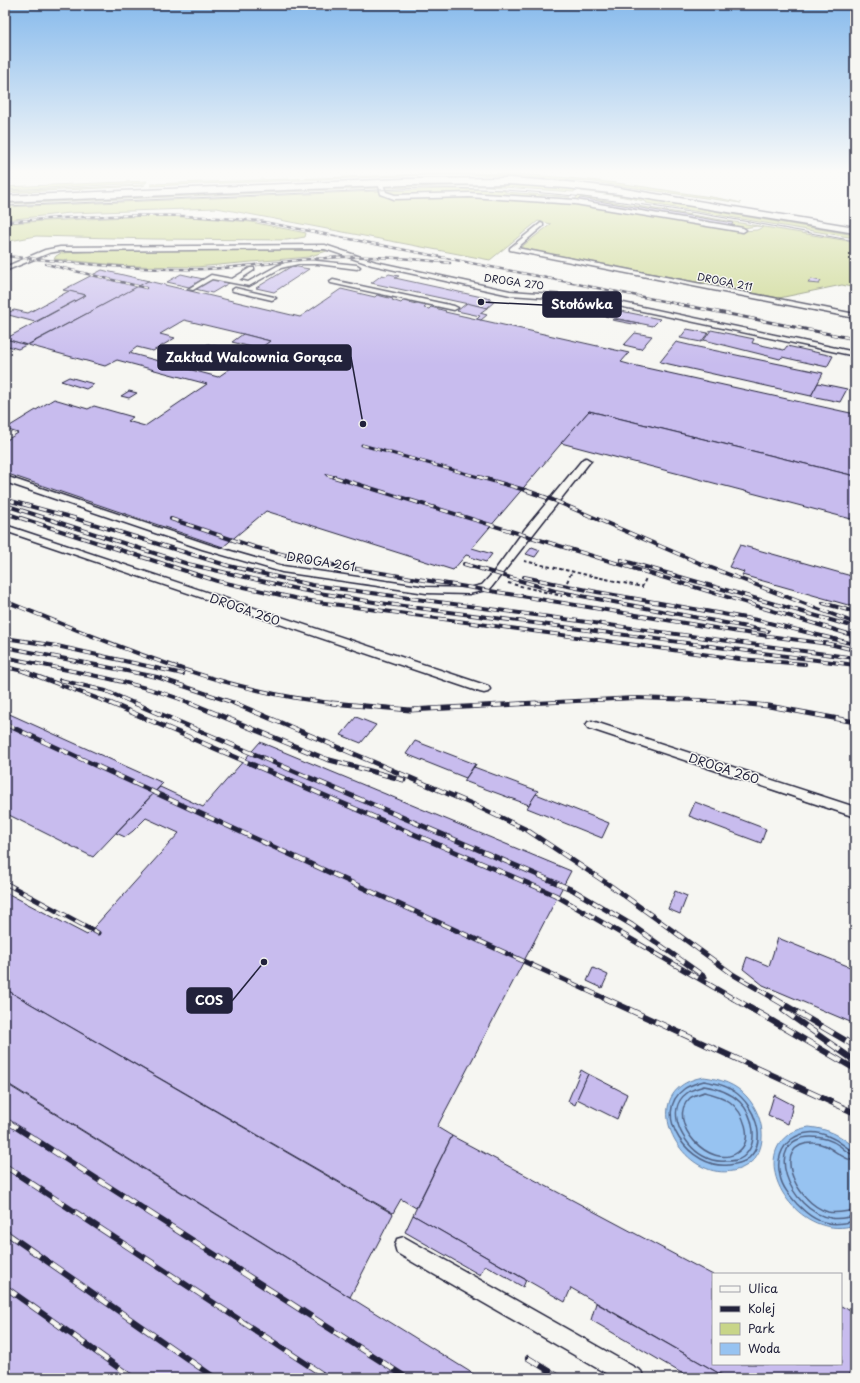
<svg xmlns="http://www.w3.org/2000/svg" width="860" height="1383" font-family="'Playpen Sans',sans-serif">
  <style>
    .green { fill: #c8d588; stroke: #757c62 }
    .water { fill: #97c3f1; stroke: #6883a8 }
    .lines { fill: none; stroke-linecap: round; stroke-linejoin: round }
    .shore { stroke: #516284; stroke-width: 1.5 }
    .stream { stroke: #6883a8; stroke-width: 3 }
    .building { fill: #c8bcee; stroke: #22223b; fill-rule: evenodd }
    .service-casing { stroke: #22223b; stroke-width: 3 }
    .primary-casing { stroke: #22223b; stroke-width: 3 }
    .path { stroke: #22223b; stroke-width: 2; stroke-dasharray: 3.5 2.5; stroke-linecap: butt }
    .service { fill: #f6f6f2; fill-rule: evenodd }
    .primary { fill: #f6f6f2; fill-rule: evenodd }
    .tram { stroke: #22223b; stroke-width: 1 }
    .rail-far4-casing { stroke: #22223b; stroke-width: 2.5 }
    .rail-far3-casing { stroke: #22223b; stroke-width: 3 }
    .rail-far2-casing { stroke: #22223b; stroke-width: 4 }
    .rail-far1-casing { stroke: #22223b; stroke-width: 5 }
    .rail-casing { stroke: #22223b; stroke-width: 6 }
    .rail-far4 { stroke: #f6f6f2; stroke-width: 1.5; stroke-dasharray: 4.5; stroke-linecap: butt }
    .rail-far3 { stroke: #f6f6f2; stroke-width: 2; stroke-dasharray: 6; stroke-linecap: butt }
    .rail-far2 { stroke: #f6f6f2; stroke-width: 2.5; stroke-dasharray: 8; stroke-linecap: butt }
    .rail-far1 { stroke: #f6f6f2; stroke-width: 3.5; stroke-dasharray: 10; stroke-linecap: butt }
    .rail { stroke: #f6f6f2; stroke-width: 4.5; stroke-dasharray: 14; stroke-linecap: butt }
    .labels { text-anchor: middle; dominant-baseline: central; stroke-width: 3; stroke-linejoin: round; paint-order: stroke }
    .far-street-label { font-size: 10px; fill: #22223b; stroke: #f6f6f2 }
    .street-label { font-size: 12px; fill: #22223b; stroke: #f6f6f2 }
    .leader { fill: none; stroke: #22223b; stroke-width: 1.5 }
    .callout-dot { fill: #22223b; stroke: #f6f6f2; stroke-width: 1.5 }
    .callout { fill: #22223b; stroke: #22223b; stroke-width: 1.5 }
    .callout-label { font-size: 13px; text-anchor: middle; font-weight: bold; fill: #fff }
  </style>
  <rect width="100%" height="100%" fill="#f6f6f2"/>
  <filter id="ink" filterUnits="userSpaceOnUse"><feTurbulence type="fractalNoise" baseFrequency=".025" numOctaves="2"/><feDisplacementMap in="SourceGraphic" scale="8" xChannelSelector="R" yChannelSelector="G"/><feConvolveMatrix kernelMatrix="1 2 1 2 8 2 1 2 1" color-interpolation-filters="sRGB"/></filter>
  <g filter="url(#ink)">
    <g class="green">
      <path d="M455,173C528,173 599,179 671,191C694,195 718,197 741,203L586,181L490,175H428L151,186V184Z"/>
      <polygon points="147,181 146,183 5,190 5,187"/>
      <path d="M490,182C613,187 733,213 855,233V234L725,213L683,204L580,188L488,183L387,185Z"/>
      <polygon points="447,184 530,185 576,189 574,192 488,186 437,186 385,188 385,186"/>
      <polygon points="145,185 142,186 5,193 5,191"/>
      <polygon points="378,186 378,188 5,204 5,202 19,201"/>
      <polygon points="446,189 505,190 505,192 570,197 543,195 538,198 473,193 396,196 387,193 386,191"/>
      <path d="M582,189L680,204L724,213L855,235V238L646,203L647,202C625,196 604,194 581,191Z"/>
      <polygon points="379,191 381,196 392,198 481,196 577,204 742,231 757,230 763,227 757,226 743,228 731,226 732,223 575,201 577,196 855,242 855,288 842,285 779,298 520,248 551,224 538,221 490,260 217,208 70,213 5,220 5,207"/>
      <polygon points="167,215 251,222 306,233 305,237 287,240 152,239 36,236 5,242 5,223"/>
      <polygon points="280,249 330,250 308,257 196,267 128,266 54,259 56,256 61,253 95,251"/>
    </g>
    <g class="water">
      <path d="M704,1077C720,1079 736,1084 747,1097C765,1117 771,1155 742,1168C684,1193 629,1089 704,1077Z"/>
      <path d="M809,1127C828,1129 841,1135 855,1148V1225C790,1245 736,1139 809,1127Z"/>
    </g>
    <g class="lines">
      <g class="shore">
        <path d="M704,1081C715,1083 726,1085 735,1092C754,1105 768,1140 749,1158C743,1163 736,1164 729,1165C690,1170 650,1114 684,1089C689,1085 698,1083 704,1081Z"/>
        <path d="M704,1086C717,1088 730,1092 740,1102C753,1115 760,1143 743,1157C738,1161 732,1161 726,1161C718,1162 710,1160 703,1156C683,1145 664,1110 687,1093C691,1089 699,1088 704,1086Z"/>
        <path d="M704,1092C713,1094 722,1096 730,1102C743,1112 755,1139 738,1152C711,1172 664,1121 690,1098C693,1095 700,1094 704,1092Z"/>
        <path d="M855,1150H851C844,1146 838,1140 830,1137C802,1123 772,1144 780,1176C782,1187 790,1196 797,1204C806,1213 815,1221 828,1223C837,1225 846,1223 855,1221"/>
        <path d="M855,1155C848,1154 845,1150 840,1146C832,1140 821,1137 811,1137C761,1138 789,1212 831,1218C839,1220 847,1217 855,1216"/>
        <path d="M855,1161C839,1159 830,1143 814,1143C769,1142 795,1203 828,1212C837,1214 846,1211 855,1210"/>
      </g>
      <polyline class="stream" points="842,171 855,174"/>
    </g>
    <g class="building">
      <polygon points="580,198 733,223 731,226 577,201"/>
      <polygon points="292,266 309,269 274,292 256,288"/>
      <polygon points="102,270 149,281 27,345 5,339 86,295 63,290"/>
      <polygon points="181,274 203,279 189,287 167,282"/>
      <polygon points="389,274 399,276 395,278 491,299 489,301 494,302 487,308 371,283 382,275 386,276"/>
      <polygon points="212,279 229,283 212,293 195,289"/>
      <polygon points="811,279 821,281 819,284 808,283"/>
      <path d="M148,281L300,317L341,289L375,297L377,295L393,299L392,300L401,303L403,301L426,306L424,308L429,309L431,307L446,311L445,312L629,353L621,362L628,364L855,414V476L589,411L472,548L492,554L486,562L469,557L470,556L466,555L453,570L266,511L223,547L5,473V441L18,433L5,429L54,399L88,409L94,406L133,417L127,421L145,426L207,384L117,360L105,366L28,345ZM184,320L243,334L270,341L218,377L129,353L137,347L153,351L175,338L160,334Z"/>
      <polygon points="69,291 86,295 35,322 5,314 14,310 28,313"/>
      <polygon points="562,299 660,319 653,326 555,306"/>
      <polygon points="467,303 487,308 480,313 487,315 481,320 477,319 480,316 457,311"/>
      <polygon points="613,319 622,320 639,323 638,325 612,320"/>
      <polygon points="687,329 708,333 701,342 680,338"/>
      <polygon points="711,330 754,339 752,343 784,350 787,346 833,356 827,367 782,357 780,359 704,340"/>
      <polygon points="635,333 652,336 641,349 624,345"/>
      <polygon points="243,334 270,341 259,349 232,342"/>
      <polygon points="6,339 26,345 18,349 5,345"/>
      <polygon points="676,342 693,346 823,373 811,396 660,362"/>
      <polygon points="208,344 250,355 232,367 189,356"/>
      <polygon points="69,377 94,384 86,389 61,381"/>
      <polygon points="818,383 847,389 840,402 811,396"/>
      <polygon points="129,391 137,393 129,398 121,396"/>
      <polygon points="589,411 855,476 855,520 561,443"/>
      <polygon points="740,545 855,577 855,607 742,575 744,572 729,567"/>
      <polygon points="532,547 540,550 535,557 526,554"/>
      <polygon points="5,712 163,783 93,857 5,813"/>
      <polygon points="356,717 376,725 361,743 341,735"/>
      <polygon points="415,741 475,764 466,778 406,754"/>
      <polygon points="260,742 571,871 437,1127 452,1136 416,1208 401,1199 393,1213 5,989 5,892 87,935 179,833 146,818 133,831 125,837 116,833 160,787 203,807"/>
      <polygon points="476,764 474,767 538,791 529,805 464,781"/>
      <polygon points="536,794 609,823 602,838 527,808"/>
      <polygon points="695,802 766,829 761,843 689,816"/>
      <polygon points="675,891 687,896 680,914 668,909"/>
      <polygon points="778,938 855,969 855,1024 763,985 743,969 747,957 769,966"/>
      <polygon points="593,968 608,975 602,988 587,981"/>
      <polygon points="5,989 393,1214 350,1297 5,1082"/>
      <polygon points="581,1070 588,1074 575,1105 568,1101"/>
      <polygon points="588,1074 627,1094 617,1119 577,1099"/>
      <polygon points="5,1083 480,1378 5,1378"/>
      <polygon points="774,1095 793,1105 788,1124 768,1115"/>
      <polygon points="452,1136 713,1275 713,1364 841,1364 841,1306 855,1313 855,1347 849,1378 727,1378 571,1288 565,1302 413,1215"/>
      <polygon points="413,1215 526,1280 523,1287 485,1265 480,1275 405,1232"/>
      <polygon points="596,1303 727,1378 690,1378 591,1320"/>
    </g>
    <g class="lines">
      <g class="service-casing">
        <g id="service">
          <polygon points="378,182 382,182 386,192 395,195 469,193 575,200 743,228 746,230 743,232 575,204 469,197 394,199 381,194"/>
          <polygon points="541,223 543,224 543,226 517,248 855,314 855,318 510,250 510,248"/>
          <polygon points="325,245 376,262 510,291 595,297 855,352 855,356 595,301 510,295 372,265 325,249 60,251 49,253 5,271 5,267 45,250 60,247"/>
          <polygon points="307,260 357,265 360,267 357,269 318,264 298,264 281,268 249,286 212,279 193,290 188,289 211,275 232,279 250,268 254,268 254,270 239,280 248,282 277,266 288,262"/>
          <polygon points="333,280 454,306 458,308 454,310 331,283 330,282"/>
          <polygon points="235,288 274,297 276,298 272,300 233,291 232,290"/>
          <polygon points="586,458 591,461 589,463 490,589 469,594 426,593 282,572 202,549 5,482 5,476 210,545 283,566 426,587 469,588 482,585 493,573 525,529 583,459"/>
          <polygon points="5,525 488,686 490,689 488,692 484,693 480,692 5,531"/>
          <polygon points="592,721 855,807 855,817 588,728 586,725 588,722"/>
          <polygon points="404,1237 641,1371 644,1378 614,1378 397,1253 395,1246 397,1239"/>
        </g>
      </g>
      <g class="primary-casing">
        <polygon id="primary" points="508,178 567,182 619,188 855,227 855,233 619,194 567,188 508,184 404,185 5,202 5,196 404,179"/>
      </g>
      <g class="path">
        <polyline points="524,561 642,587 646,578"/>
        <polyline points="567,582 572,571"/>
        <polyline points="508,583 562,596"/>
      </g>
      <use href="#service" class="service"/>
      <use href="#primary" class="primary"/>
      <path class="tram" d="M5,206L424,188C461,188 497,189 533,192C642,201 748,222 855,241"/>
      <g class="rail-far4-casing">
        <g id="rail-far4">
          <path d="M5,222C90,215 174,212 259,221L683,305"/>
          <path d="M5,256C71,262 138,271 205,269C245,268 285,260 326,258C367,255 409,258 450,263"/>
          <polyline points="46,264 146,288"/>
        </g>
      </g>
      <g class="rail-far3-casing">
        <g id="rail-far3">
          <polyline points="678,304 855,339"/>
          <polyline points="362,445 482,478"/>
          <polyline points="327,475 338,478"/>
        </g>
      </g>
      <g class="rail-far2-casing">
        <g id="rail-far2">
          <polyline points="334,477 855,636"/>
          <polyline points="479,477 525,490 553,500 704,565 855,623"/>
          <polyline points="7,500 74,518 229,566 312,585 855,658"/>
          <polyline points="5,505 188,564 301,590 380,603 855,665"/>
          <polyline points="5,513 217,581 303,600 739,659 805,664"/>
          <polyline points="171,519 254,547 309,561 739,632 829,644"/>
          <polyline points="621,560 848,625"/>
          <polyline points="464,564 555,591 768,631"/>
          <polyline points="524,577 597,592 757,620 850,643"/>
          <path d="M5,601C114,645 226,694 343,704"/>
          <polyline points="823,603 855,612"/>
          <polyline points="5,638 57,646 183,674"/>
          <polyline points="825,643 855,650"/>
          <polyline points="5,647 157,677 237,704"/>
          <path d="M5,657C67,671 134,680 193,704"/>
          <polyline points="5,667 28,672"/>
          <polyline points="23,671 112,704"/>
          <polyline points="60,680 106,691 136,704"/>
          <polyline points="517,704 635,698 698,700 749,704"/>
        </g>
      </g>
      <g class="rail-far1-casing">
        <g id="rail-far1">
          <polyline points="110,703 555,895 734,999"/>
          <polyline points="134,703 573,890 632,925 705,977"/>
          <polyline points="190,703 326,759 404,780"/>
          <polyline points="234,703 472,804 527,830 611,886 734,975 775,999"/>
          <polyline points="332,703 410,710 536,703"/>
          <polyline points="737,703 769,706 855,722"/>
          <polyline points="5,724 606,999"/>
          <polyline points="5,883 98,933"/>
        </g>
      </g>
      <g class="rail-casing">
        <g id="rail">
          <polyline points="604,998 855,1113"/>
          <polyline points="733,998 855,1069"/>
          <polyline points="773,998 855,1046"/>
          <polyline points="783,1010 855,1061"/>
          <polyline points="5,1120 407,1378"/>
          <polyline points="5,1166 328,1378"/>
          <polyline points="5,1232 215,1378"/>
          <polyline points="5,1287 133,1378"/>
          <polyline points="528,1358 561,1378"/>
        </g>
      </g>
      <use href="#rail-far4" class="rail-far4"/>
      <use href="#rail-far3" class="rail-far3"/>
      <use href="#rail-far2" class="rail-far2"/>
      <use href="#rail-far1" class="rail-far1"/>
      <use href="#rail" class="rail"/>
    </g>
  </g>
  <linearGradient id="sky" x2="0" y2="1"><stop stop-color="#87baec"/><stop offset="0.47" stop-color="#fbfbf9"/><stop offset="1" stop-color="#fbfbf9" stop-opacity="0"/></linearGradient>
  <rect width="860" height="365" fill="url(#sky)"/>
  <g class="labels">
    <g class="far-street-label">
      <text transform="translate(514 281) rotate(8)">DROGA 270</text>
      <text transform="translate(725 281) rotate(11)">DROGA 211</text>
    </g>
    <g class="street-label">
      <text transform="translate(321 561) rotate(9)">DROGA 261</text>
      <text transform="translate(245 609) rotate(19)">DROGA 260</text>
      <text transform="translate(724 768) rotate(18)">DROGA 260</text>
    </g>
  </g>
  <path class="leader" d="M481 302L543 305M363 424L351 357M264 962L232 1001"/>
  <g class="callout-dot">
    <circle cx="481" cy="302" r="4"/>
    <circle cx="363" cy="424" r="4"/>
    <circle cx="264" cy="962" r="4"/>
  </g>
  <g class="callout">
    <rect x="543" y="292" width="78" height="25" rx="4"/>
    <rect x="158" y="345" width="193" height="25" rx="4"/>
    <rect x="187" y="988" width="45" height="25" rx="4"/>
  </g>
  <g class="callout-label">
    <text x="582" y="309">Stołówka</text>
    <text x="254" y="362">Zakład Walcownia Gorąca</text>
    <text x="209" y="1005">COS</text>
  </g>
  <rect width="860" height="1383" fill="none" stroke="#f6f6f2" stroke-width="20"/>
  <rect x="10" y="10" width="840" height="1363" fill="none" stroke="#22223b" stroke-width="1.5" filter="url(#ink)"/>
  <rect x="712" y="1273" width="130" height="92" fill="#f6f6f2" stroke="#a1a1a9"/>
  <rect x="720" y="1286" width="20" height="6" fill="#f6f6f2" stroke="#a1a1a9"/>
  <text x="748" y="1293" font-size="12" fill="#22223b">Ulica</text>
  <rect x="720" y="1306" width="20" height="6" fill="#22223b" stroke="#a1a1a9"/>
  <text x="748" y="1313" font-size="12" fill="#22223b">Kolej</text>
  <rect x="720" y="1323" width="20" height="12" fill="#c8d588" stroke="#a1a1a9"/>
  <text x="748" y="1333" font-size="12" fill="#22223b">Park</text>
  <rect x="720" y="1343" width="20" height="12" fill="#97c3f1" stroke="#a1a1a9"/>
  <text x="748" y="1353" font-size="12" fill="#22223b">Woda</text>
</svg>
